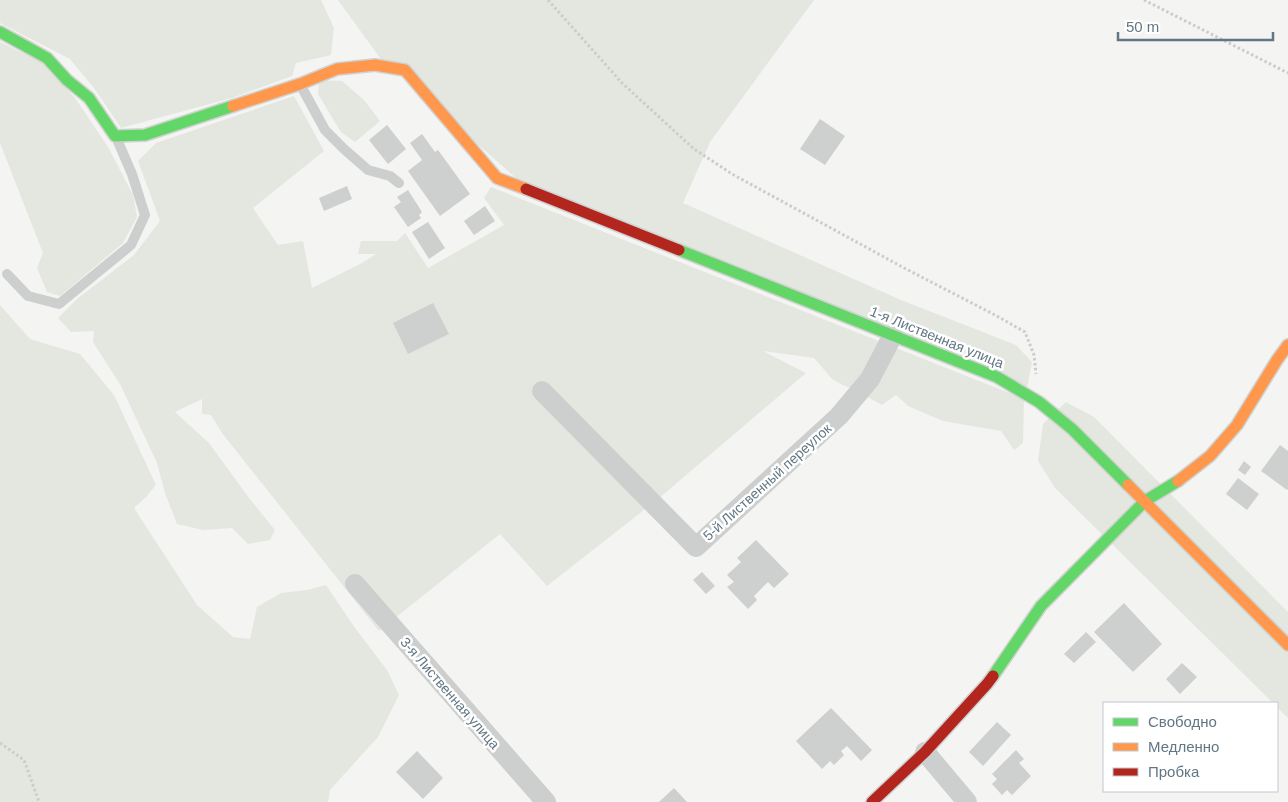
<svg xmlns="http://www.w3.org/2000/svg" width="1288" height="802" viewBox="0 0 1288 802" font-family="Arial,sans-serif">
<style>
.green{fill:#e4e7e0}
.building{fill:#ced0cf}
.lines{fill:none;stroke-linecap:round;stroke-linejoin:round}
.fast-casing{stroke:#d0d2d2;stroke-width:14}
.slow-casing{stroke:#d0d2d2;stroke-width:14}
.jam-casing{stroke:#d0d2d2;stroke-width:14}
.path{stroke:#cbcccc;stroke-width:3;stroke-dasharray:2.5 2.5;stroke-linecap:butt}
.lane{stroke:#cdcfcf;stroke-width:10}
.street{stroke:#cdcfcf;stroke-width:20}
.fast{stroke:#63d668;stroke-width:11}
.slow{stroke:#ff974d;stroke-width:11}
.jam{stroke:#b3261e;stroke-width:11}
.labels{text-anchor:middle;stroke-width:5;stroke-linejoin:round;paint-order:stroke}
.street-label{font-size:14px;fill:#627684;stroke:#fff}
</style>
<rect width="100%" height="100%" fill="#f4f4f2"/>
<g class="green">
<path d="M0,0H321L334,28L331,55L296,63L292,76L232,98L121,128L94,88L70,59L0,23Z"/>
<path d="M338,0H814L710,142L683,203L901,300L1016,345L1032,362L1027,388L524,185L380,58Z"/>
<path d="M0,42L43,63L75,98L108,147L133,195L137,217L123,243L60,296L47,292L37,268L43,253L0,143Z"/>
<path d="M319,80L342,81L364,100L380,121L355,142L341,132L318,94Z"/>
<path d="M294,96L324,151L253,208L278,245L303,241L312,288L362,263L376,254H358L361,241H397L405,233L428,268L504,225L484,198L491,187L1024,399L1023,443L1014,450L1001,431L943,421L908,406L896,395L882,405L860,393L833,380L814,358L763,351L806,373L658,499L547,586L500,534L379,631L222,433L211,415L202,414V399L175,412L209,443L249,498L275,530L270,540L248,544L232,528L203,530L177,524L165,493L157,463L121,386L93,342L94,331L71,332L58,318L77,299L134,255L160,221L138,161L156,143Z"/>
<path d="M0,305L30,339L80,354L114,395L156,485L146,497L134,508L197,605L233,637L250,639L257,607L281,593L307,590L326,585L355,628L387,670L399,695L378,737L330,790L328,802H0Z"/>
<path d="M1066,402L1094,417L1288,612V718L1277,707V703H1273L1055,488L1038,461L1043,424Z"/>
</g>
<g class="building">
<path d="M820,119L845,136L825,165L800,149Z"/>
<path d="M387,125L406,149L388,164L369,140Z"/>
<path d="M422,134L435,152L438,150L470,194L440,216L408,171L422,160L410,143Z"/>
<path d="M347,186L352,199L324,211L319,198Z"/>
<path d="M408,190L422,212L419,215L421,218L408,227L394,207L401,202L397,197Z"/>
<path d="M485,206L495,221L474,235L464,221Z"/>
<path d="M428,222L445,248L429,259L412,232Z"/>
<path d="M433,303L449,334L408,354L393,323Z"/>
<path d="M1280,445L1288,451V489L1287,490L1261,471Z"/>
<path d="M1244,461L1251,467L1245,475L1238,470Z"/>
<path d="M1238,478L1259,494L1247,510L1226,494Z"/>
<path d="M756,540L789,574L774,588L768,582L754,596L757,600L748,609L727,587L734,582L727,575L741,562L737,558Z"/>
<path d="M702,572L715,586L706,594L693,580Z"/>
<path d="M1124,603L1162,644L1133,672L1094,632Z"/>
<path d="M1086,632L1096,642L1074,663L1064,654Z"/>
<path d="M1182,663L1197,677L1180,694L1166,679Z"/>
<path d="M831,708L872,750L861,761L847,746L841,751L844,755L834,765L830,761L822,769L796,741Z"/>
<path d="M997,722L1011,735L983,766L969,752Z"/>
<path d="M1016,750L1024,759L1019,763L1031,776L1012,795L1007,790L1002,795L992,784L997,779L992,774Z"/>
<path d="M417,751L443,778L423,799L396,772Z"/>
<path d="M674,788L687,802H659Z"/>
</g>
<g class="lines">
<g class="fast-casing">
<g id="fast">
<path d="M0,32L47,58L67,80L89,98L115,136L145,135L233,106"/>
<path d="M679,250L997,377L1039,402L1072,429L1128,485"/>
<path d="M993,676L1041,606L1145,501L1178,481"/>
</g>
</g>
<g class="slow-casing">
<g id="slow">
<path d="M233,106L300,84L337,69L375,65L405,70L497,178L526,189"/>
<path d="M1178,481L1210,456L1237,425L1277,360L1288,345"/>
<path d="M1128,485L1288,645"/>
</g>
</g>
<g class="jam-casing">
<g id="jam">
<path d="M526,189L679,250"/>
<path d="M872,802L925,752L987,684L993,676"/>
</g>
</g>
<g class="path">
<path d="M548,0L622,83L694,149L732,174L906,269L995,315L1025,332L1034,355L1036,374"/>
<path d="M1144,0L1288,73"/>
<path d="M0,743L24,760L39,802"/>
</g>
<g class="lane">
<path d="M301,86L325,130L344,149L368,170L390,176L399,183"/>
<path d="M7,274L28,296L59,304L131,245L145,215L132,174L116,137"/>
</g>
<g class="street">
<path d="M542,391L696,547L839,416L870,379L893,335"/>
<path d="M355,584L546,802"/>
<path d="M925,752L967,802"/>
</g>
<use href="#fast" class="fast"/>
<use href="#slow" class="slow"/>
<use href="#jam" class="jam"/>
</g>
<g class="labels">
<g class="street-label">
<text transform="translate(937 337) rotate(22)" y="5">1-я Лиственная улица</text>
<text transform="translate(767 482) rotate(-42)" y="5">5-й Лиственный переулок</text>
<text transform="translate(450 693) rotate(49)" y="5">3-я Лиственная улица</text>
</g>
</g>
<rect x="1103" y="702" width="175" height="90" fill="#ffffff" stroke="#c0c8ce"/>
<rect x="1113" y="718" width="25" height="8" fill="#63d668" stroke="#c0c8ce"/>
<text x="1148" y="727" font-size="15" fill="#627684">Свободно</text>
<rect x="1113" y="743" width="25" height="8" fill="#ff974d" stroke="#c0c8ce"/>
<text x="1148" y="752" font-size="15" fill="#627684">Медленно</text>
<rect x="1113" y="768" width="25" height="8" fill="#b3261e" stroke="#c0c8ce"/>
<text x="1148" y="777" font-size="15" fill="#627684">Пробка</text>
<path d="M1118 32v8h155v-8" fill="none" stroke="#627684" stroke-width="2.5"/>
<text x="1126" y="32" font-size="15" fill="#627684" stroke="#ffffff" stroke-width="4" paint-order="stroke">50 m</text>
</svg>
